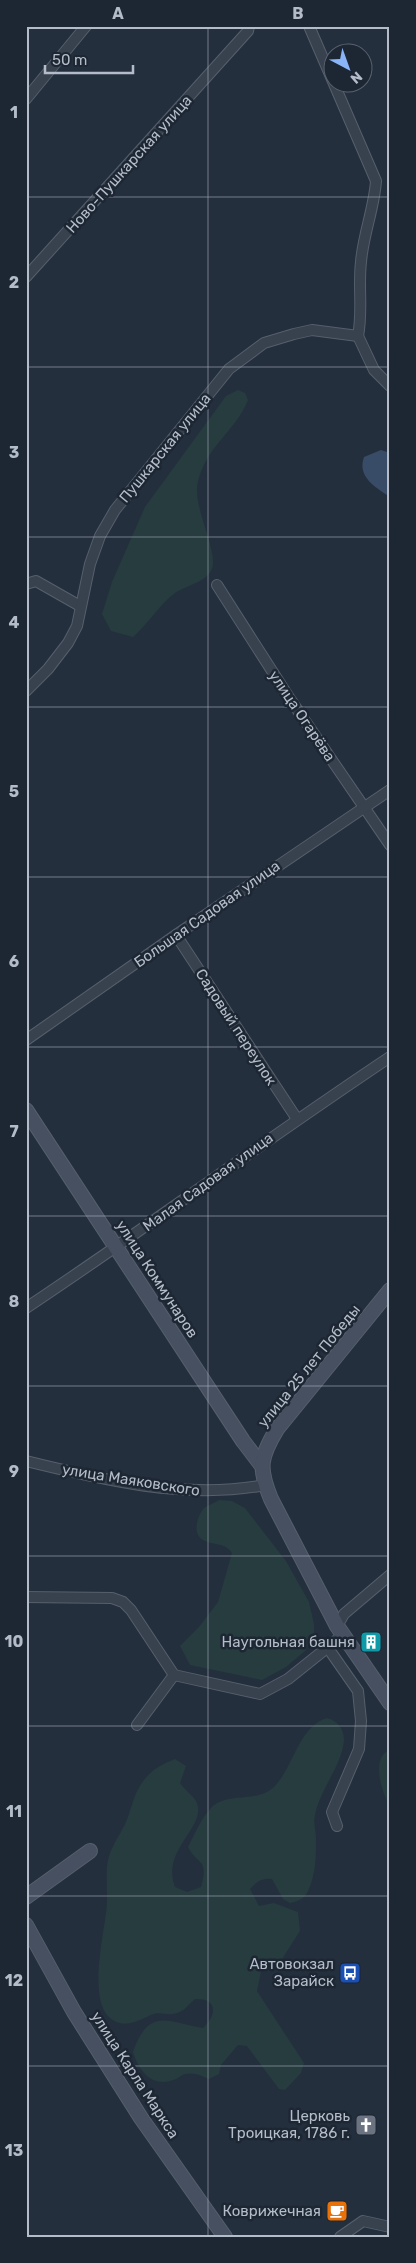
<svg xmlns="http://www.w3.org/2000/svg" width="416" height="2263" viewBox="0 0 416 2263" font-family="Rubik,sans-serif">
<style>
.green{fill:#263c3f}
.water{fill:#394c67}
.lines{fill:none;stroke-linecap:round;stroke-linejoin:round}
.street-casing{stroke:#565f6c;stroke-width:12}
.secondary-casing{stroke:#565f6c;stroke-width:16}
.street{stroke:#38414e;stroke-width:10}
.secondary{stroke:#465061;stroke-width:14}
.grid{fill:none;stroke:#b4bcc9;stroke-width:1;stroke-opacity:0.55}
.labels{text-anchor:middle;stroke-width:5;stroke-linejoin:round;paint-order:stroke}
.street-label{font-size:15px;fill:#b4bcc9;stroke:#1d2633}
.poi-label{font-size:15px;fill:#b4bcc9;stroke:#1d2633;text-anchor:end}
.neatline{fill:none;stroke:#b4bcc9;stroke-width:2}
.grid-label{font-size:16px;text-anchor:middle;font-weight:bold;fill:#b4bcc9}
</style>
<rect width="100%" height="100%" fill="#242f3e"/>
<g class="green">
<path d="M238,390L245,393L248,400C235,432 208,444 198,481C192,504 214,542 213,564C212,581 187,585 175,593C159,605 148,624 133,637L111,631L102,614L112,582L145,507L226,396Z"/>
<path d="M219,1500L232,1501L245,1508L286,1561L309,1602L314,1624V1636L305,1651L286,1667L262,1680L190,1665L180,1646L199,1627L218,1602L232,1553C225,1542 214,1546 203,1540C192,1534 197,1516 204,1508C208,1505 215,1503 219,1500Z"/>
<path d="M327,1718C337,1721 344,1728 344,1740C342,1766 320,1789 315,1815C313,1823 316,1831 316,1839C316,1856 316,1874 308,1891C305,1899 298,1901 290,1903L283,1899L272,1879C262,1878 256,1882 250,1889L259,1906L274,1903L298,1912L300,1931L280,1962L261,1971L257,1991L304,2063L301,2073L285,2090L279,2089L247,2046L238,2045L221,2065L219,2074L209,2079C202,2076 194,2072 186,2074C182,2074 179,2078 176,2079C153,2089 139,2072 133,2052C149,2006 168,2022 203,2028C217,2015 218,1998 195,1999C188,2005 183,2013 173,2014C165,2015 158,2011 151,2015C137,2021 123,2030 109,2017C89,1998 103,1938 106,1913C109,1895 104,1874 109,1856C113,1844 121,1833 126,1822C132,1808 134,1792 144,1780C152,1769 163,1764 175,1759L186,1766L180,1783C184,1789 192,1795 196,1801C209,1826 160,1849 175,1887L187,1892L201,1887C209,1858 198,1866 188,1847C195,1834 201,1818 212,1807C228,1792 257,1803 274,1787C294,1767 298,1727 327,1718Z"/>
<path d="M390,1750V1806C382,1794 370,1757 390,1750Z"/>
</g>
<path class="water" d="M381,450L390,453V497C375,487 357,477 364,457Z"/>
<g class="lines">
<g class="street-casing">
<g id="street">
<path d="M309,26L376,181C374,209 363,235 361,262C358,287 363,311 358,336"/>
<path d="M26,99L86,26"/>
<path d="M26,277L248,31L249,26"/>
<path d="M358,336L374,370L390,386"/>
<path d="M26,584L36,581L80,606"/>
<path d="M217,585L290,699L390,845"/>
<path d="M26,691L48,669L68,643L77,626L90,564L100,536L115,510L229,369L264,343L294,334L312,330L358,336"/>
<path d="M176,935L297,1119"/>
<path d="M26,1040L176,935L390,790"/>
<path d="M26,1308C149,1226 267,1139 390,1057"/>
<path d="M26,1461C103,1480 186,1500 265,1485"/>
<path d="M26,1597L112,1598L123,1602L131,1610L174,1675"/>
<path d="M337,1626L344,1614L390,1575"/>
<path d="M328,1648L358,1691L361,1721L359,1749L332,1812L337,1826"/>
<path d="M174,1675L260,1694L288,1679L343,1635"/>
<path d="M137,1725L174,1675"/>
<path d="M340,2237L363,2221L390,2227"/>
</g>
</g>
<g class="secondary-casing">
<g id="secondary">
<path d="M26,1110L243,1441L262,1466"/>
<path d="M390,1290L277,1429C260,1457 258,1468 271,1499L337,1626L390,1703"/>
<path d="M26,1897L90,1851"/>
<path d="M26,1925L74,2012L141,2118L225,2237"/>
</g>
</g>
<use href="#street" class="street"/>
<use href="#secondary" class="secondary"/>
</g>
<path class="grid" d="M208,26V2237M26,197H390M26,367H390M26,537H390M26,707H390M26,877H390M26,1047H390M26,1216H390M26,1386H390M26,1556H390M26,1726H390M26,1896H390M26,2066H390"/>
<defs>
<g id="building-square" transform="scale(1.125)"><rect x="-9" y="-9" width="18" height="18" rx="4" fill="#0f9aa8" stroke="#1d2633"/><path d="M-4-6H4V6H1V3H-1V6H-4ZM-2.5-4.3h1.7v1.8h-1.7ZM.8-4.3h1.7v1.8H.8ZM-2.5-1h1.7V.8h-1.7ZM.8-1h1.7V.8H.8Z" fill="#fff"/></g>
<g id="bus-square" transform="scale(1.125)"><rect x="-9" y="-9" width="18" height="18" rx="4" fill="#1a4fb4" stroke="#1d2633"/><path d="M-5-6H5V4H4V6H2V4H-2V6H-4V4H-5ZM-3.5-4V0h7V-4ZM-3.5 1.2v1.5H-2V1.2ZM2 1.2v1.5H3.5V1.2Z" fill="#fff"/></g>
<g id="church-square" transform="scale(1.125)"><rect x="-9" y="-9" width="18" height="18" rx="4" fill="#6b7280" stroke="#1d2633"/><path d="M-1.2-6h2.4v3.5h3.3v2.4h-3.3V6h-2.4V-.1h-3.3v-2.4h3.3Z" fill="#fff"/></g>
<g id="cafe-square" transform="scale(1.125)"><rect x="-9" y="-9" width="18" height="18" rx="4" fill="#e8710a" stroke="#1d2633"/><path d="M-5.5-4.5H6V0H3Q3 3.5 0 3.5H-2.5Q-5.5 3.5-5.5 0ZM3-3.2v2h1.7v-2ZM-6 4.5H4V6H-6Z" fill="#fff"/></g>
</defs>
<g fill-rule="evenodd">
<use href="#building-square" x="371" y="1642"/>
<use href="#bus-square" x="350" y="1973"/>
<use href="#church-square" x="366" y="2125"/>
<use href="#cafe-square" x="337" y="2211"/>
</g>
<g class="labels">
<g class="street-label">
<text transform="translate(129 164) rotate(-48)" y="5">Ново-Пушкарская улица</text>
<text transform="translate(165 448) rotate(-51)" y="5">Пушкарская улица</text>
<text transform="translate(302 716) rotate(56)" y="5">улица Огарёва</text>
<text transform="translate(207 914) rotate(-35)" y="5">Большая Садовая улица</text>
<text transform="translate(236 1027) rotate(57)" y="5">Садовый переулок</text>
<text transform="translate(208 1182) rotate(-36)" y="5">Малая Садовая улица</text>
<text transform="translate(157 1279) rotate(57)" y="5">улица Коммунаров</text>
<text transform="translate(309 1366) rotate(-51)" y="5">улица 25 лет Победы</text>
<text transform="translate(131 1480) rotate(9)" y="5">улица Маяковского</text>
<text transform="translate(135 2075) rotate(57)" y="5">улица Карла Маркса</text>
</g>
<g class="poi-label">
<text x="355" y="1647">Наугольная башня</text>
<text x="334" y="1969">Автовокзал<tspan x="334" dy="17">Зарайск</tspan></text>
<text x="350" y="2121">Церковь<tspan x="350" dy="17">Троицкая, 1786 г.</tspan></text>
<text x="321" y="2216">Коврижечная</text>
</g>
</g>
<rect width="416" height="2263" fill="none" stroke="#1d2633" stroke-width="55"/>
<g transform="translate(348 68) rotate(139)"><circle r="24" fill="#1d2633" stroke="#59626f"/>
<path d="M0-4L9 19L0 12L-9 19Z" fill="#8ab4f8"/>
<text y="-8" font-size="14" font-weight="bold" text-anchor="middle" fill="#b4bcc9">N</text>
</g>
<path d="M45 65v8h88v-8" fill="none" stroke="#b4bcc9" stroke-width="2.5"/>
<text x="52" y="65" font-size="15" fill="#b4bcc9" stroke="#1d2633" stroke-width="4" paint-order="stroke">50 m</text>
<rect x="28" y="28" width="360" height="2208" class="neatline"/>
<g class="grid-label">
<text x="118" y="19">A</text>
<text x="298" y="19">B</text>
<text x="14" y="118">1</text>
<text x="14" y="288">2</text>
<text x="14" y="458">3</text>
<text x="14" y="628">4</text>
<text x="14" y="797">5</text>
<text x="14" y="967">6</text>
<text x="14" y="1137">7</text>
<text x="14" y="1307">8</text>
<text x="14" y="1477">9</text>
<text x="14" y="1647">10</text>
<text x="14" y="1817">11</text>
<text x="14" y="1986">12</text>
<text x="14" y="2156">13</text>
</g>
</svg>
